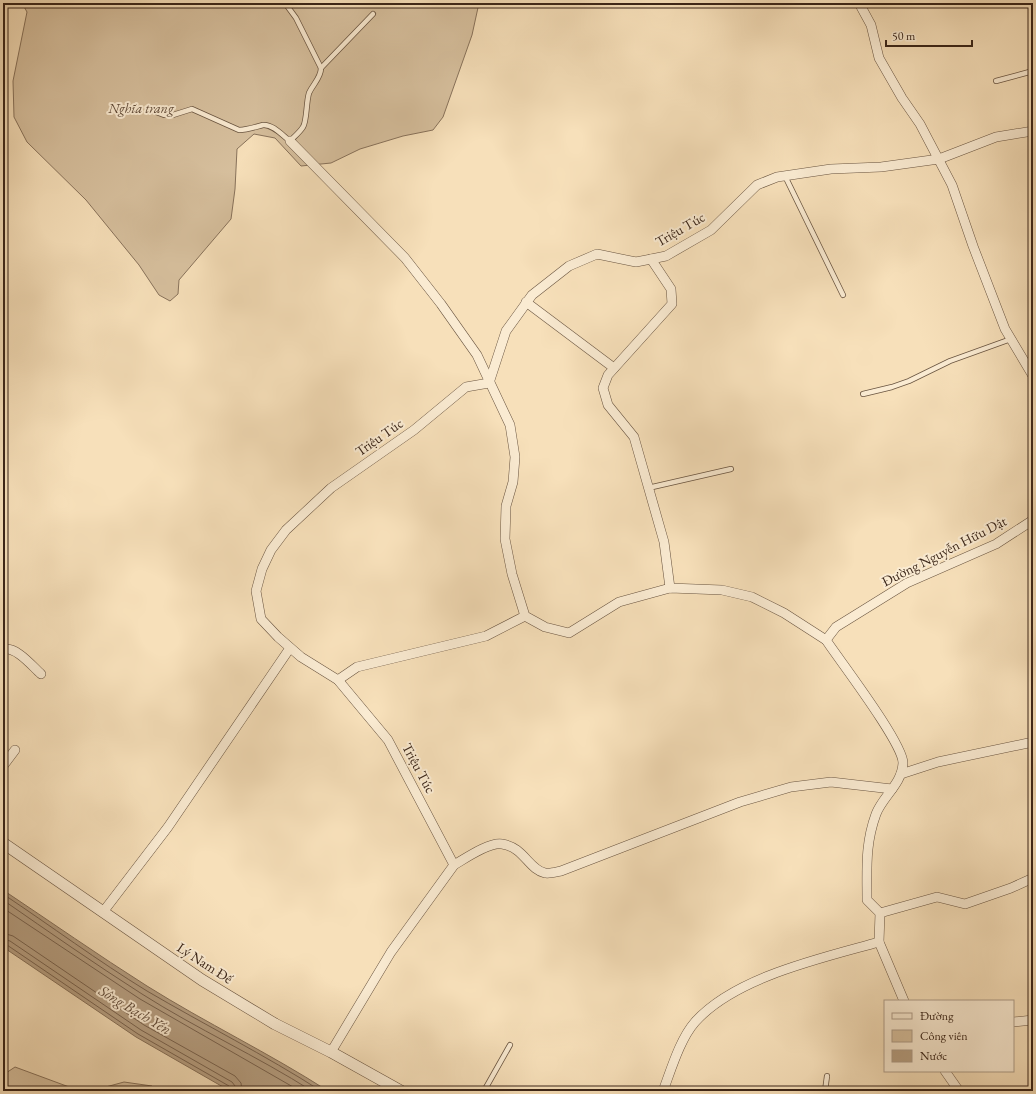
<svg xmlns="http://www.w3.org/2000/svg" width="1036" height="1094" viewBox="0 0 1036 1094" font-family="'EB Garamond',serif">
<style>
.green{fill:#d7c09e;stroke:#88725b}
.water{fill:#b7a083;stroke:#856f58}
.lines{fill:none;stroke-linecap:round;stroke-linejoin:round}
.shore{stroke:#78624e;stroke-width:1}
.service-casing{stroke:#695440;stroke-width:6}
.minor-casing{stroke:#695440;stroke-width:10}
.tertiary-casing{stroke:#695440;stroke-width:12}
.service{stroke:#faebd2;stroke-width:4.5}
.minor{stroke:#faebd2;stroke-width:9}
.tertiary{stroke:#faebd2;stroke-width:11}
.labels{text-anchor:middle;stroke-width:4;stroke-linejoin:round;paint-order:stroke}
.park-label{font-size:14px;font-style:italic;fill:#614c3a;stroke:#faebd2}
.street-label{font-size:14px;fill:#3a2518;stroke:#faebd2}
.water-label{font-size:15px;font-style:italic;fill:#604a38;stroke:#faebd2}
</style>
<rect width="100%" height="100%" fill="#f7e0ba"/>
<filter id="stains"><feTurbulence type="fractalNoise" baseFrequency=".005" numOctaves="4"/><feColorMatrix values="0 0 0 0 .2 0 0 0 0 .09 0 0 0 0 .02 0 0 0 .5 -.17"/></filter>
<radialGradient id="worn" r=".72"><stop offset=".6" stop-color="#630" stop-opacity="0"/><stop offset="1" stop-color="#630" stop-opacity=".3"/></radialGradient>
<g class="green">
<path d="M22,3H479L472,35L443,117L433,130L403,136L360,149L331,163L301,166L275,138L254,134L237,149L235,189L231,219L179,280L178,294L170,301L159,295L139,265L86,200L27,142L14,117L13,81L27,12Z"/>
<path d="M15,1067L80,1091H3V1075Z"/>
<path d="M124,1082L152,1086L156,1091H91Z"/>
</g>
<path class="water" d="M3,890C51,922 98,955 147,986C206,1023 269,1053 328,1091H230L136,1037L3,947Z"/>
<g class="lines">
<g class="shore">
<path d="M3,894C51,926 98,961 147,991C205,1025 265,1055 321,1091"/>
<path d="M3,900C49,932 95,964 142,994C197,1029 257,1056 312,1091"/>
<path d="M3,908L140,999L300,1091"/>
<path d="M3,933L13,936L144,1025L235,1076L241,1083L242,1091"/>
<path d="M3,939L10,941L141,1030L232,1082L235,1086L236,1091"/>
<path d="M3,944L7,945L138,1034L229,1086L231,1091"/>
</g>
<g class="service-casing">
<g id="service">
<path d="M321,68L373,14"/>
<path d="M996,81L1033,71"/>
<path d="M148,109L164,115H173L192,109L239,130C248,130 255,127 263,125C273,124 283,136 290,141C294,137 300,132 303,127C307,121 306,103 309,93C313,84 321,78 321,68L296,18L285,3"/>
<path d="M785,176L843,295"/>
<path d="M863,394L892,387L909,381L950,361L1011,339"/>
<path d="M648,488L731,469"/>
<path d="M484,1091L510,1045"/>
<path d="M825,1091L827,1076"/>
</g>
</g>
<g class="minor-casing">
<g id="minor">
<path d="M859,3L871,25L879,58L902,98L920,124L952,185L973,246L1005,329L1033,376"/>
<path d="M290,141L405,258L441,304L477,355L510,425L515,457L513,482L506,506L505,539L512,574L525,616L545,627L569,633L619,602L670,588L722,590L752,597L784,613L826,640"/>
<path d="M651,259L671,289L672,304L608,375L603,388L608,405L634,437L664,542L670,588"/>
<path d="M526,302L614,368"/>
<path d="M3,649C17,647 31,665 41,674"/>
<path d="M338,680L357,667L486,636L525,616"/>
<path d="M3,766L15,750"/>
<path d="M901,774L938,762L1033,742"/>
<path d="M454,865C466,858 489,842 502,844C524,847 529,870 545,873C549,874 556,872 561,871L740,802L791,787L831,782L892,789"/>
<path d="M103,912L168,827L290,648"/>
<path d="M880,913L937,897L965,904L1011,888L1033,878"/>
<path d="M904,1001L879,942L880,913L867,900C867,868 865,844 876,814C883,796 902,784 903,763C903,743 840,661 826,640L836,627L907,583L996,544L1033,520"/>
<path d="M1013,1022L1033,1020"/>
<path d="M331,1052L391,952L454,865L388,740L338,680L301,657L278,637L261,619L256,591L262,569L271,550L286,530L331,488L414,430L466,387L489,383L506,331L532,295L569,266L597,254L636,262L666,256L711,230L757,185L777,177L831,169L881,167L939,159L996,137L1033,131"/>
<path d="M945,1071L959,1091"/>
<path d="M663,1091C671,1070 680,1039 695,1022C735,977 822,958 879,942"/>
</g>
</g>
<g class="tertiary-casing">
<path id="tertiary" d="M3,843L202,980L275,1024L331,1052L401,1091"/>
</g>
<use href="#service" class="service"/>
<use href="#minor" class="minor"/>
<use href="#tertiary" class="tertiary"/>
</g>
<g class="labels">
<g class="park-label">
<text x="141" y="113">Nghĩa trang</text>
</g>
<g class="street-label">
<text transform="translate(680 229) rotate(-30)" y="5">Triệu Túc</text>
<text transform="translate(379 437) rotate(-35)" y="5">Triệu Túc</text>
<text transform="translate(944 551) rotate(-27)" y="5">Đường Nguyễn Hữu Dật</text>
<text transform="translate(419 768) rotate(62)" y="5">Triệu Túc</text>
<text transform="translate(205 963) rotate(33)" y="5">Lý Nam Đế</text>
</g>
<g class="water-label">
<text transform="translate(135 1010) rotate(31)" y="5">Sông Bạch Yến</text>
</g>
</g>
<rect width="1036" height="1094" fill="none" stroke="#f7e0ba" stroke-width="16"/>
<rect x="4" y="4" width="1028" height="1086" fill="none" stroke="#3a2518" stroke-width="2"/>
<rect x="8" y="8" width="1020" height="1078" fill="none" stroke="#3a2518"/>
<rect x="884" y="1000" width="130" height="72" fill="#faebd2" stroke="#ad9c88"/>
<rect x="892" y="1013" width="20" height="6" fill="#faebd2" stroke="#ad9c88"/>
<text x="920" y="1020" font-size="12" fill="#3a2518">Đường</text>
<rect x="892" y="1030" width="20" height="12" fill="#d7c09e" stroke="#ad9c88"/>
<text x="920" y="1040" font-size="12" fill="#3a2518">Công viên</text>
<rect x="892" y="1050" width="20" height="12" fill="#b7a083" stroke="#ad9c88"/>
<text x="920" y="1060" font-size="12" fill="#3a2518">Nước</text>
<path d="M886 40v6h86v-6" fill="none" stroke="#3a2518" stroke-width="2"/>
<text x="892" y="40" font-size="12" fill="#3a2518" stroke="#faebd2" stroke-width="3" paint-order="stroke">50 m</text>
<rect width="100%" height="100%" filter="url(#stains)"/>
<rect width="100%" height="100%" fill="url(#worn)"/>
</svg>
